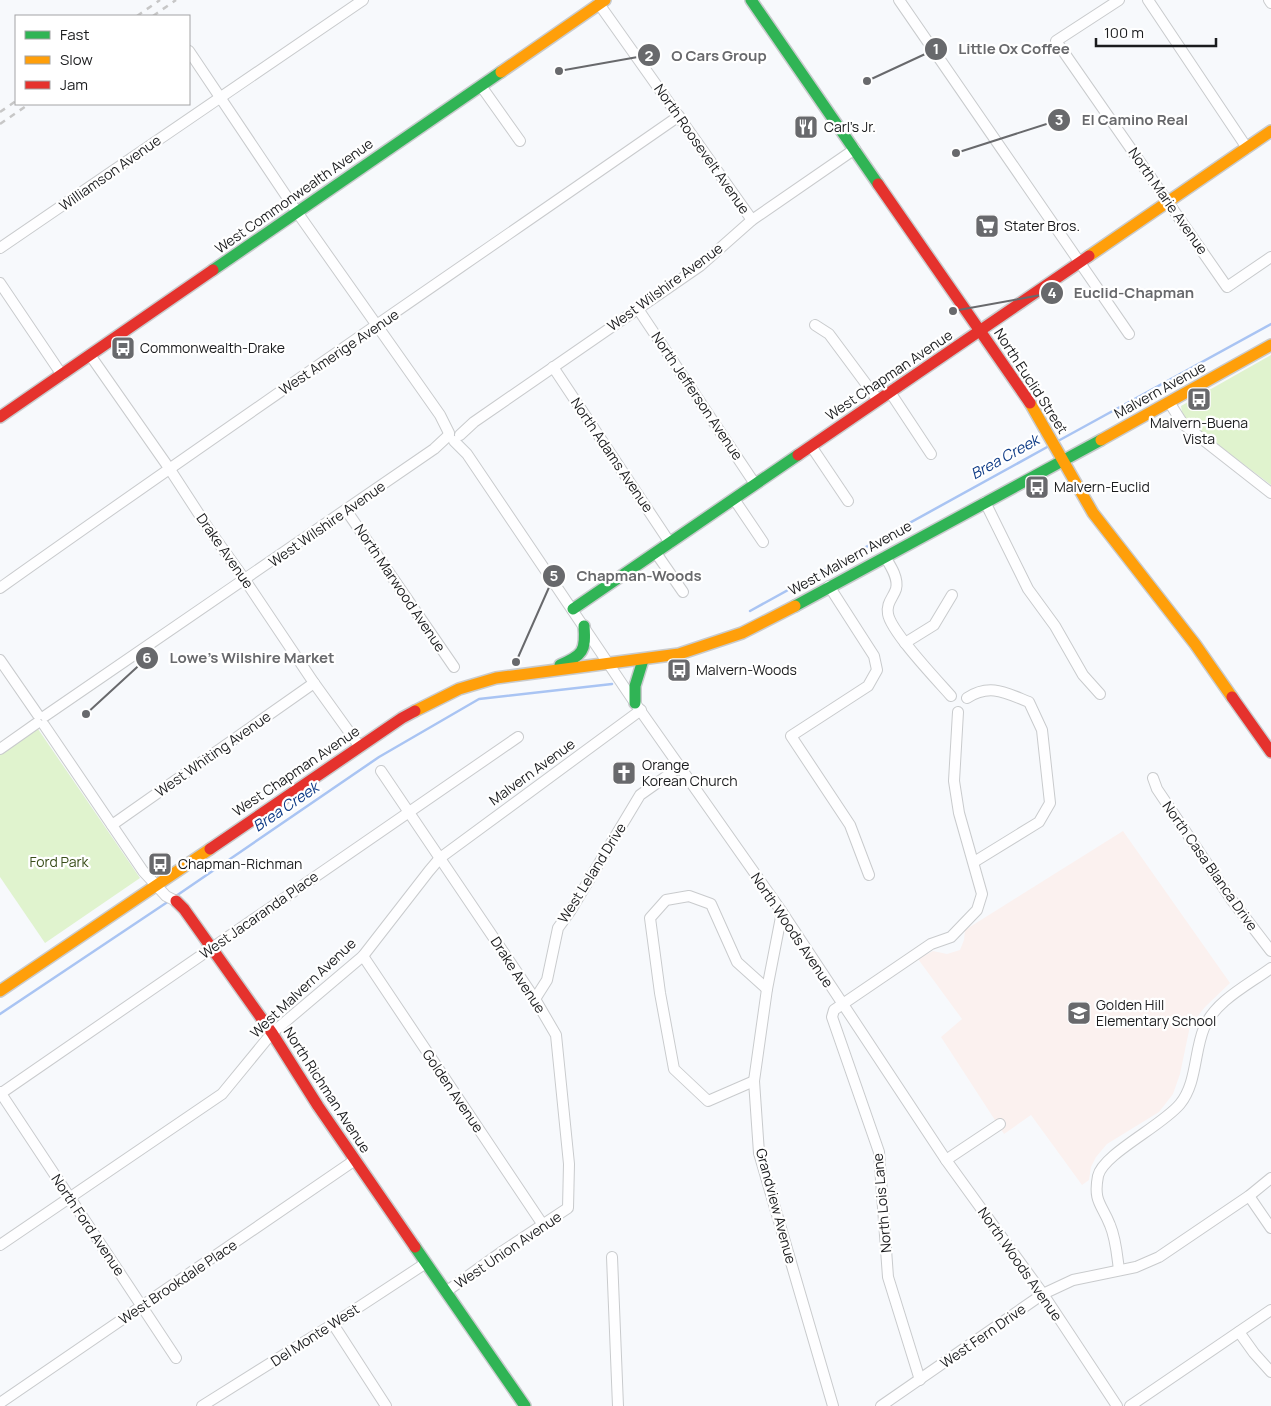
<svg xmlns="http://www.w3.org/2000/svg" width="1271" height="1406" viewBox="0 0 1271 1406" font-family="Manrope,sans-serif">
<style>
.education{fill:#fbf1ef}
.green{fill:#e0f3ce}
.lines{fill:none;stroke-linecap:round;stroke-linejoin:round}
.stream{stroke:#a9c4f3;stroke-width:2.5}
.street-casing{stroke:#c9cbcd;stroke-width:12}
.fast-casing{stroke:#c9cbcd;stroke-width:14}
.slow-casing{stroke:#c9cbcd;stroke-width:14}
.jam-casing{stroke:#c9cbcd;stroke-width:14}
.street{stroke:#fefeff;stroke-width:10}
.fast{stroke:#30b455;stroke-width:11}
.slow{stroke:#ff9f0a;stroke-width:11}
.jam{stroke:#e5322d;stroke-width:11}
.rail{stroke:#c7c7c7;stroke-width:2.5;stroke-dasharray:6 6;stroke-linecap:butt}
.labels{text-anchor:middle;stroke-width:4.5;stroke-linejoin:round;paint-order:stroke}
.poi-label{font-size:14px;fill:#1b1c1e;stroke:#fff;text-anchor:start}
.street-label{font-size:14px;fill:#1b1c1e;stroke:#fff}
.park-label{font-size:14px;fill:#394e1a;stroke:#fff}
.water-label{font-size:15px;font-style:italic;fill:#0e3b86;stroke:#fff}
.leader{fill:none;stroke:#68696c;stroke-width:2}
.callout-dot{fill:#68696c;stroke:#fff;stroke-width:2}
.mark-label{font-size:15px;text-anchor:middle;font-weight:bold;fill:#fff}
.callout-label{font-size:15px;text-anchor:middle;font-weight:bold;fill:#68696c;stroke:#fff;stroke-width:4.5;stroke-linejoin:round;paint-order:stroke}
</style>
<rect width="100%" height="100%" fill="#f7f9fc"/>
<path class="education" d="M1123,831L1230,983L1205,1007L1190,1026L1180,1074L1173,1094L1159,1112L1107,1144L1096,1157L1091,1167L1089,1180L1082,1185L1031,1115L1004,1134L941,1037L962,1019L918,959L933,951L947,954L960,950L964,940L965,930Z"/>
<g class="green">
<path d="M1271,355V485L1183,418L1181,406Z"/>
<path d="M38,729L140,878L45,943L0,877V755Z"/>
</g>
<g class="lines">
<g class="stream">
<path d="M1058,441L1271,324"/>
<path d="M750,611L1049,446"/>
<path d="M176,896L379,757L479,699L612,684"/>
<path d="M0,1014L169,901"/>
</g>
<g class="street-casing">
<g id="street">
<path d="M899,0L1129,334"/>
<path d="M1119,0L1056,41L1227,287L1271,257"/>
<path d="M1148,0L1247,148"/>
<path d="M1269,0L1271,3"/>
<path d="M599,4L752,220"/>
<path d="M189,51L297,212L440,415L449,433"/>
<path d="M481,86L520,141"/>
<path d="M0,248L363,0"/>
<path d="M0,283L62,375"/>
<path d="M638,309L755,484"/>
<path d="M815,325L829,334L878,400"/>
<path d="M90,355L169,468L210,531L245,580L314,683L360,747"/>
<path d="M553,367L670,543"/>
<path d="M890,392L931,454"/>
<path d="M1169,402L1183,424L1271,493"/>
<path d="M460,435L474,422L700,266L752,220L855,149"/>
<path d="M454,441L467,454L635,703L782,912L946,1160L1043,1294L1117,1406"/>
<path d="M811,446L848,501"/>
<path d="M734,499L763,542"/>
<path d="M985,502L1028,589L1055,626L1083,675L1100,694"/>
<path d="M346,510L454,667"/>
<path d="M656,553L683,592"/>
<path d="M885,557C890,565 899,578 896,589C893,598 886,603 888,614C891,632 937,680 951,696"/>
<path d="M829,586L874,656L877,670L868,686L791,736L850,825L869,875"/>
<path d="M0,588C225,428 453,273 679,116"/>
<path d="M905,643L934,625L952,595"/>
<path d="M0,660L38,715"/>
<path d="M967,698C990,683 1006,693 1029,702L1042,730L1050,803L1039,822L974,862"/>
<path d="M45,716L434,449L449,435"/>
<path d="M44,725L143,871L166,896L176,901"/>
<path d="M0,749L37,723"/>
<path d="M381,771L535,999L556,1035L569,1164L568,1208L503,1251L447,1291"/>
<path d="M1153,778L1157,789L1231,899L1271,951"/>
<path d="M112,825L314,683"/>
<path d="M782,912L767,989L754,1081L759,1153L833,1406"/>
<path d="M363,956L543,1225"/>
<path d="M535,999L547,980L558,928L571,910L640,795L681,766"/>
<path d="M754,1081L708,1101L674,1069L660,993L650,918L666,900L689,896L711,904L737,962L767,989"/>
<path d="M0,1092L176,1358"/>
<path d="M0,1094L518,737"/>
<path d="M946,1160L1000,1124"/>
<path d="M1249,1196L1271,1228"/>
<path d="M0,1245L222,1094L272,1033L363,956L429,871L440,858L641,710"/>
<path d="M612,1257L618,1406"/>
<path d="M1119,1270C1117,1255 1116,1239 1110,1225C1102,1204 1093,1202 1098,1176C1103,1154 1162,1126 1180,1104C1197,1083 1194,1052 1204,1028C1215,1001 1248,985 1271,968"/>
<path d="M333,1324L386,1406"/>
<path d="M1239,1332L1254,1353L1271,1372"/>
<path d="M920,1380L888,1277L879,1152L832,1017L834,1010L931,944L951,937L977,910L982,894L959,813L954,781L958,712"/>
<path d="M0,1403L355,1160"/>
<path d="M202,1406L333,1324L426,1263"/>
<path d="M881,1406L1043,1294L1073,1280L1136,1267L1159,1257L1249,1196L1271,1178"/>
<path d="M1130,1406L1271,1310"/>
</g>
</g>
<g class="fast-casing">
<g id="fast">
<path d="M751,0L878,184"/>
<path d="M213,270L501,72"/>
<path d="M795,606L1101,440"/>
<path d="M573,609L798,455"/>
<path d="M560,665C583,655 586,651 584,626"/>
<path d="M635,703V686L643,660"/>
<path d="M415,1247L525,1406"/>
</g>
</g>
<g class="slow-casing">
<g id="slow">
<path d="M501,72L605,0"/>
<path d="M1089,256L1271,131"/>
<path d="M1030,403L1093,513L1195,644L1232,697"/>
<path d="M1101,440L1271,345"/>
<path d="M415,711L459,689L496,678L679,654L742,633L795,606"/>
<path d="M0,991L210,849"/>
</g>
</g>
<g class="jam-casing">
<g id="jam">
<path d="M878,184L1030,403"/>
<path d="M0,417L213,270"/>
<path d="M798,455L1089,256"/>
<path d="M1232,697L1271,752"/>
<path d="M210,849L402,718L415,711"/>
<path d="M176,901L184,909L272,1033L318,1106L415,1247"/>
</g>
</g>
<use href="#street" class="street"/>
<use href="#fast" class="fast"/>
<use href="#slow" class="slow"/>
<use href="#jam" class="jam"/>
<g class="rail">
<path d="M137,16L160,0"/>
<path d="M153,16L176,0"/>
<path d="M0,112L16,101"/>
<path d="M0,124L29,104"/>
</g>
</g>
<defs>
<g id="restaurant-square" transform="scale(1.25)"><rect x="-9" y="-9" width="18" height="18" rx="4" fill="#68696c" stroke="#fff"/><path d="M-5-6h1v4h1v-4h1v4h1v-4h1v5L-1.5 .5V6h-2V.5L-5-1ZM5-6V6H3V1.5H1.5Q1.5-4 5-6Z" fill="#fff"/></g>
<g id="supermarket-square" transform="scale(1.25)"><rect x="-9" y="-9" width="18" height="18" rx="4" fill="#68696c" stroke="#fff"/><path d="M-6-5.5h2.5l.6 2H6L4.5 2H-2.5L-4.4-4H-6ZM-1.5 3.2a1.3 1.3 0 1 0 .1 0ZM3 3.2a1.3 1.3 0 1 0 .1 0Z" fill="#fff"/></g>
<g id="bus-square" transform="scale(1.25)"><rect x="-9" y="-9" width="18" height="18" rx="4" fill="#68696c" stroke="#fff"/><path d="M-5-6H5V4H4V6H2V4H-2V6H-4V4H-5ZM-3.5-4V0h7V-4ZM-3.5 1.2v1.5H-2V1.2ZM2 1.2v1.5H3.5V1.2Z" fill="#fff"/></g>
<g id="church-square" transform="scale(1.25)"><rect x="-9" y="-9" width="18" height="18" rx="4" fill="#68696c" stroke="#fff"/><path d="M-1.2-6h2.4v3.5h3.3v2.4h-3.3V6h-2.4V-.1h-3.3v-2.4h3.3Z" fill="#fff"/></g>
<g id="school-square" transform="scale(1.25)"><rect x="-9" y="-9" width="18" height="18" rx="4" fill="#68696c" stroke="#fff"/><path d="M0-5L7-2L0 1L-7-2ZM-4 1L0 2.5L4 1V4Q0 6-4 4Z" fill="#fff"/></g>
</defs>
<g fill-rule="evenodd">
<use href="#restaurant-square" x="806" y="127"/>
<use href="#supermarket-square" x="987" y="226"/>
<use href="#bus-square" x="123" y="348"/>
<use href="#bus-square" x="1199" y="399"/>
<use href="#bus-square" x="1037" y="487"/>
<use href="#bus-square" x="679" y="670"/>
<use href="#church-square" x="624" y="773"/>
<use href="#bus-square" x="160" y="864"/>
<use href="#school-square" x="1079" y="1013"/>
</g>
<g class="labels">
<g class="poi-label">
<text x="824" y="132">Carl's Jr.</text>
<text x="1004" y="231">Stater Bros.</text>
<text x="140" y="353">Commonwealth-Drake</text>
<text x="1199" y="428" text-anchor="middle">Malvern-Buena<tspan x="1199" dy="16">Vista</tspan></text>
<text x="1054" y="492">Malvern-Euclid</text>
<text x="696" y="675">Malvern-Woods</text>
<text x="642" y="770">Orange<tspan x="642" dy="16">Korean Church</tspan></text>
<text x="178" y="869">Chapman-Richman</text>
<text x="1096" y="1010">Golden Hill<tspan x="1096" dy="16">Elementary School</tspan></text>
</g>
<g class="street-label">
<text transform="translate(702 149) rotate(55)" y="5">North Roosevelt Avenue</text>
<text transform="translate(110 173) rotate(-35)" y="5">Williamson Avenue</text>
<text transform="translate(294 196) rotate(-35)" y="5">West Commonwealth Avenue</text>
<text transform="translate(1168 201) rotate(55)" y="5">North Marie Avenue</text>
<text transform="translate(665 287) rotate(-36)" y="5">West Wilshire Avenue</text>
<text transform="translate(339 352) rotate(-34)" y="5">West Amerige Avenue</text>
<text transform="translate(889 375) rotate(-34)" y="5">West Chapman Avenue</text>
<text transform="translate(1031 381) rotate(57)" y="5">North Euclid Street</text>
<text transform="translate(1160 390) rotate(-29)" y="5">Malvern Avenue</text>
<text transform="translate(697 396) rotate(56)" y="5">North Jefferson Avenue</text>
<text transform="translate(612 455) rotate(56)" y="5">North Adams Avenue</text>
<text transform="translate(327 524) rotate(-35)" y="5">West Wilshire Avenue</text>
<text transform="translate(225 551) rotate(55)" y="5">Drake Avenue</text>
<text transform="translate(850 558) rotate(-29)" y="5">West Malvern Avenue</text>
<text transform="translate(400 588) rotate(56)" y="5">North Marwood Avenue</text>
<text transform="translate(213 754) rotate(-35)" y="5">West Whiting Avenue</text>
<text transform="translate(296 771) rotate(-34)" y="5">West Chapman Avenue</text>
<text transform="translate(532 772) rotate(-36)" y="5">Malvern Avenue</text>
<text transform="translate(1210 866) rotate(55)" y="5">North Casa Blanca Drive</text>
<text transform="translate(592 873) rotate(-58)" y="5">West Leland Drive</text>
<text transform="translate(259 915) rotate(-35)" y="5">West Jacaranda Place</text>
<text transform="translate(792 930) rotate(56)" y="5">North Woods Avenue</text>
<text transform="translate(518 975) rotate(57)" y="5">Drake Avenue</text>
<text transform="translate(303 988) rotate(-43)" y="5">West Malvern Avenue</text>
<text transform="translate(327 1090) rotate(57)" y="5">North Richman Avenue</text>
<text transform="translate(453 1091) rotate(56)" y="5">Golden Avenue</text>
<text transform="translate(882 1203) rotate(-95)" y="5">North Lois Lane</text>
<text transform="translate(776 1206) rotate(75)" y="5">Grandview Avenue</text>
<text transform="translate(88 1225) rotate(56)" y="5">North Ford Avenue</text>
<text transform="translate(508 1250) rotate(-34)" y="5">West Union Avenue</text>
<text transform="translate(1020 1264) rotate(55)" y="5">North Woods Avenue</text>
<text transform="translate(178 1282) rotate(-34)" y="5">West Brookdale Place</text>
<text transform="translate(315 1335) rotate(-33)" y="5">Del Monte West</text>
<text transform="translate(983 1336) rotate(-35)" y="5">West Fern Drive</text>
</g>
<g class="park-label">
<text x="59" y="867">Ford Park</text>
</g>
<g class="water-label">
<text transform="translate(1005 457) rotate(-29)" y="5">Brea Creek</text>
<text transform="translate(286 807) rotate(-34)" y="5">Brea Creek</text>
</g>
</g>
<path class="leader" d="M867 81L936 49M559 71L649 55M956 153L1059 120M953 311L1052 293M516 662L554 576M86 714L147 658"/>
<g class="callout-dot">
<circle cx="867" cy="81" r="5"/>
<circle cx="559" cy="71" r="5"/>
<circle cx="956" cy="153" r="5"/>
<circle cx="953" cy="311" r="5"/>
<circle cx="516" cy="662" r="5"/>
<circle cx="86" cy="714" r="5"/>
<circle cx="936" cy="49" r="12"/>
<circle cx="649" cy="55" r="12"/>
<circle cx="1059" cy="120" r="12"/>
<circle cx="1052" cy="293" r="12"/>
<circle cx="554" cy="576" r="12"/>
<circle cx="147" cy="658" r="12"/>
</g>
<g class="mark-label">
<text x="936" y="54">1</text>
<text x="649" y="61">2</text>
<text x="1059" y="125">3</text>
<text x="1052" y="298">4</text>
<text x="554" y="581">5</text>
<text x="147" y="663">6</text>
</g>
<g class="callout-label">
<text x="1014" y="54">Little Ox Coffee</text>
<text x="719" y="61">O Cars Group</text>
<text x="1135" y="125">El Camino Real</text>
<text x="1134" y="298">Euclid-Chapman</text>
<text x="639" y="581">Chapman-Woods</text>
<text x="252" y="663">Lowe's Wilshire Market</text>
</g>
<rect x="15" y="15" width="175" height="90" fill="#ffffff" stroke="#a4a4a5"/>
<rect x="25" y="31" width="25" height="8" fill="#30b455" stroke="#a4a4a5"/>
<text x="60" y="40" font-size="15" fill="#1b1c1e">Fast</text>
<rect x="25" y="56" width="25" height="8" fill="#ff9f0a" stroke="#a4a4a5"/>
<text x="60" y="65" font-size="15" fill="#1b1c1e">Slow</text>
<rect x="25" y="81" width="25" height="8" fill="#e5322d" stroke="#a4a4a5"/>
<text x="60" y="90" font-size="15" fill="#1b1c1e">Jam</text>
<path d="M1096 38v8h120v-8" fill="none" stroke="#1b1c1e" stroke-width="2.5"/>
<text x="1104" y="38" font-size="15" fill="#1b1c1e" stroke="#ffffff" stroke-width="4" paint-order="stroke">100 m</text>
</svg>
